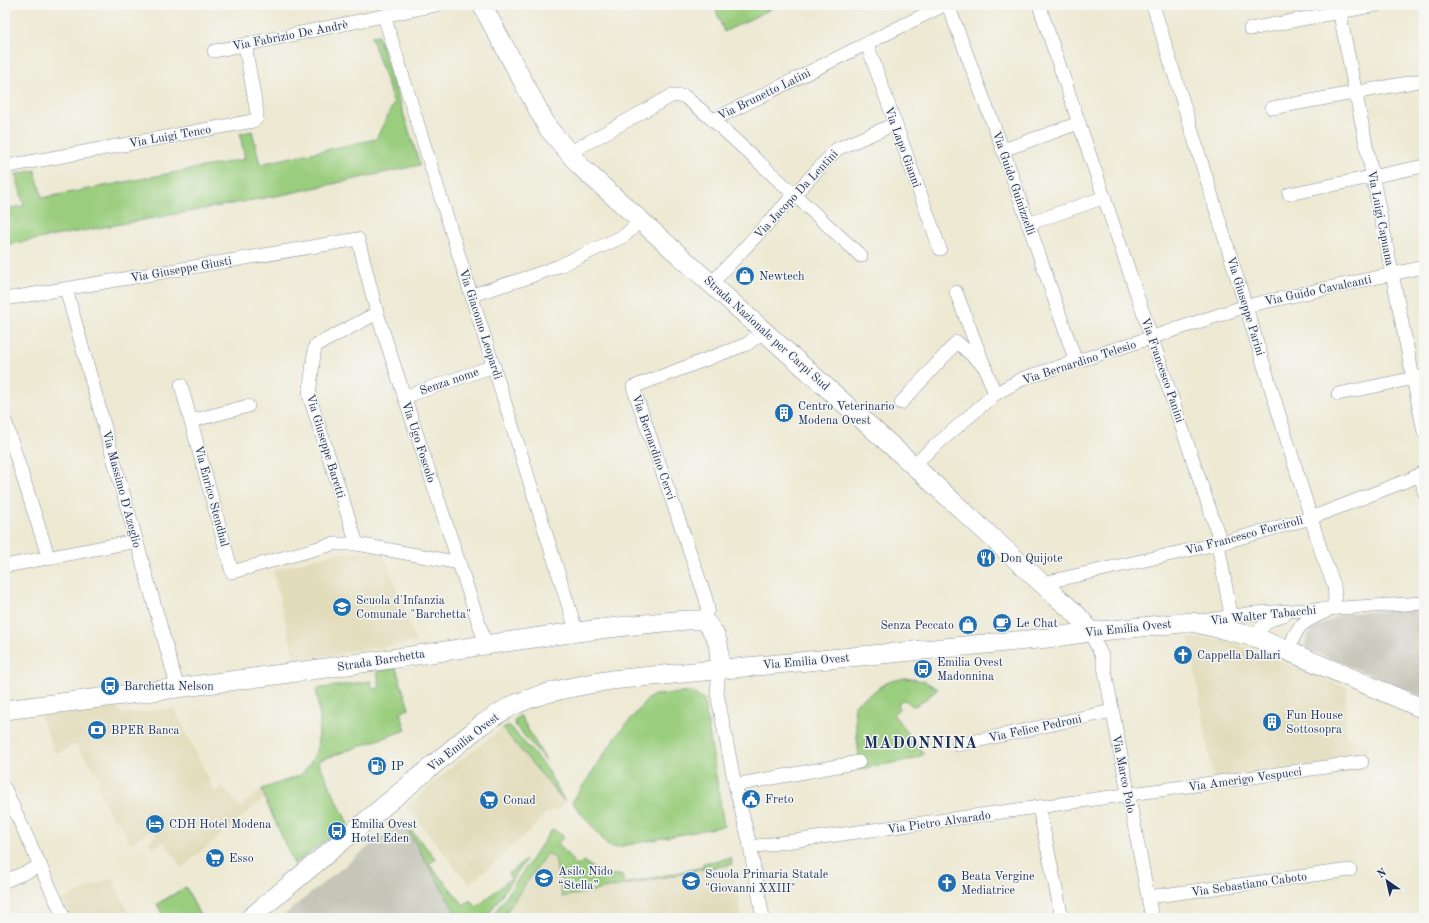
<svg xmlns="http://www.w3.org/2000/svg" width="1429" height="923" viewBox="0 0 1429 923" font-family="'Old Standard TT',serif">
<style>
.built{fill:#e2dcba}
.industrial{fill:#c5c5b8}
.green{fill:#9acd7d;stroke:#5a7e6e}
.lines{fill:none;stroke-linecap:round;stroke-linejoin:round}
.street-casing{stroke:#848c98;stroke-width:14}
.secondary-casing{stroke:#848c98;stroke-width:20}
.street{stroke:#fff;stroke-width:13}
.secondary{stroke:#fff;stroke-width:19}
.labels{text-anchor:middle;stroke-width:3;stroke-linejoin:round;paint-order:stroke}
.street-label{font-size:12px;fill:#1b2f5e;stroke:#f6f6f2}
.poi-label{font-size:12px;fill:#1b2f5e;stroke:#f6f6f2;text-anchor:start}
.district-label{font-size:16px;font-weight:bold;letter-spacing:1px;fill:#1b2f5e;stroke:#f6f6f2}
</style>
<rect width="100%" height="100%" fill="#f6f6f2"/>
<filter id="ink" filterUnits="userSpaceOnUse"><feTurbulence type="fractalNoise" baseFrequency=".025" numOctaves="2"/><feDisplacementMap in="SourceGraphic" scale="8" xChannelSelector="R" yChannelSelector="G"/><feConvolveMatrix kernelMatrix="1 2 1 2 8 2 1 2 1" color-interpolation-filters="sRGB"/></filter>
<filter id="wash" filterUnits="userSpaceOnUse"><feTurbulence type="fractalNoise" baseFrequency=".012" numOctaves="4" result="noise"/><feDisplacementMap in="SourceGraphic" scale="16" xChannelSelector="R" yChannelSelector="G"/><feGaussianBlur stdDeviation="0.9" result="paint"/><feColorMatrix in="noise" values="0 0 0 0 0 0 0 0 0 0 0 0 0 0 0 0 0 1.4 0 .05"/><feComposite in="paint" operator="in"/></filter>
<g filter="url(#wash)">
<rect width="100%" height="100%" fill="#ede9d3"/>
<g class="built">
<path d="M383,552L416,642L295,660L273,571L335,553Z"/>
<path d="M1189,638L1226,640L1347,688L1345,737L1366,744L1368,770L1215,790Z"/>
<path d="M115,706L123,714L174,708L215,793L223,787L240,807L262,789L265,798L181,868L173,854L163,842L154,848L148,842L156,835L152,829L137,838L138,840L129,844L118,819L114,821L106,807L99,790L98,786L101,779L76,745L57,753L55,752L40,716Z"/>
<path d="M503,728L565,802L559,810H553L545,814L535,826L505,851L506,853L469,884L406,807L452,767Z"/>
<path d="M547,853L555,858L562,897L732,864L742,918H502Z"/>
<path d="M112,878L131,918H71L66,907L60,901Z"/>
</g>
<g class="industrial">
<path d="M1424,607V697L1312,651L1305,645L1307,637L1313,629L1341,614Z"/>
<path d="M402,820L459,918H280Z"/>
</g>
<g class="green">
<path d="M714,5H779L724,32Z"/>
<path d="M378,35L420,165L286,194L5,245V196L6,195L9,208L24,206L16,174L35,170L42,198L245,159L240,134L252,131L260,164L376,139L394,103L371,36Z"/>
<path d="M396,668L409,709L400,712L406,730L318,761L348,824L294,864L265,799L262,789L301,775L310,764L317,749L320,719L316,689L371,681L372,689L380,688L377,671Z"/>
<path d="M905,678L924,681L938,689L918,705L912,706L907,701L902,700L898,704L899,709L893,714L924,754L914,759L860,769L854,705L888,682Z"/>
<path d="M692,692L700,698L704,699L724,826L617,847H611L606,843L572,802L617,735L649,698L655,695Z"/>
<path d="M520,715L546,761L514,724L515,720Z"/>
<path d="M507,726H510L546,768L565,802L507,734L503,728Z"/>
<path d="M402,820L436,859L429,864L464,905L470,900L477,907L511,878L508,874L526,860L486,918H459Z"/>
<path d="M553,830L558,832L564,837L558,843L577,866L584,861C597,872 605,876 622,875L624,884L703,867V863L731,858L732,864L562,897L555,858L547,853L502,918H491L551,831Z"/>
<path d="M186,887L201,918H164L157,904Z"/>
</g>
</g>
<g filter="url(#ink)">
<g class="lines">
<g class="street-casing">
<g id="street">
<path d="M948,5L1003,150L1076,362"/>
<path d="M1039,5L1221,543"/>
<path d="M1153,5L1311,518L1323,557L1334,585L1335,597L1333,608"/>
<path d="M1338,5L1424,432"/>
<path d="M384,16L577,633"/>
<path d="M1250,29L1376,5"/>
<path d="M867,44L940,249"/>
<path d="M214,51L436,5"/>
<path d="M1272,108L1424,80"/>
<path d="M713,120L944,5"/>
<path d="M1003,150L1079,123"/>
<path d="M569,153L671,96H684L713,120L861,256"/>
<path d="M5,161L8,166L253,121L257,118V113L246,51L250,43"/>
<path d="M1289,194L1424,166"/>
<path d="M1028,224L1105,197"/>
<path d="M712,283L837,149L895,124"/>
<path d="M66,289L178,689"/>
<path d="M956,292L995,394"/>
<path d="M472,295L526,278L559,266L624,236L641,220"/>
<path d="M5,299L358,239L377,313L483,636L484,644"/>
<path d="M181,385L232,572L333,544H357L460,563"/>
<path d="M1338,394L1424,376"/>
<path d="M404,397L494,366"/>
<path d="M901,403L957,342L985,367"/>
<path d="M5,421L49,559"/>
<path d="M191,421L248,406"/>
<path d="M913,465L995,394L1024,378L1153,337L1246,306L1424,267"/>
<path d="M357,544L309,395L315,346L377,313"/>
<path d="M1218,544L1231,616"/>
<path d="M5,566L136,541"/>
<path d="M1043,583L1221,543L1311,518L1413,478L1421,473L1424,492"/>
<path d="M703,620L708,609L706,599L633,387L747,344L764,331"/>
<path d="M1201,621L1255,613L1424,603"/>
<path d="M1090,632L1102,656L1152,918"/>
<path d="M1255,637C1263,625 1269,617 1284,615"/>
<path d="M1289,651C1297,623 1302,623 1327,611"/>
<path d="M719,669L717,693L735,785L749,841L763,918"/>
<path d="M958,745L1112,711"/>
<path d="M735,785L859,762"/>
<path d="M5,789L64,918"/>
<path d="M1039,808L1062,918"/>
<path d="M750,847L1362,762"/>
<path d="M5,881L41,866"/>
<path d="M1148,897L1350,870"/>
</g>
</g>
<g class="secondary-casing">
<g id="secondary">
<path d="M482,5L548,128L581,167L913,465L1060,600C1072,610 1082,618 1090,632"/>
<path d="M5,710C124,695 243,680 361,663C470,648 578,629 687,620H703C720,636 720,648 719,669"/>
<path d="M250,918L481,725C492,718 503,710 516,704C546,691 578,686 611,680L1048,638L1090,632L1192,622L1255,637L1424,709"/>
</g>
</g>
<use href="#street" class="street"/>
<use href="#secondary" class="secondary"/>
</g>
</g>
<defs>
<g id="shop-disc" transform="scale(1)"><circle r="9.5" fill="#1f6fb2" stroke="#f6f6f2"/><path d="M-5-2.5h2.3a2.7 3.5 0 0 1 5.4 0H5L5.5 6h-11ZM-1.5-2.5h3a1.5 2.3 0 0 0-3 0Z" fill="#fff"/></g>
<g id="building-disc" transform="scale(1)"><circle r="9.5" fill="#1f6fb2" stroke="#f6f6f2"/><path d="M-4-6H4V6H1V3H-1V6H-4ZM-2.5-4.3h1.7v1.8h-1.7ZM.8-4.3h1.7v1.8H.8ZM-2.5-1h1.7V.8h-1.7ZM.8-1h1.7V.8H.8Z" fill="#fff"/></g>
<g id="restaurant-disc" transform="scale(1)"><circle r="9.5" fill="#1f6fb2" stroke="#f6f6f2"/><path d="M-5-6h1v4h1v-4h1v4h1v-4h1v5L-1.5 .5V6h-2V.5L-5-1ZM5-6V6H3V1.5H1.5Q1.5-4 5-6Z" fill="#fff"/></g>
<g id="school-disc" transform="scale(1)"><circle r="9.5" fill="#1f6fb2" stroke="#f6f6f2"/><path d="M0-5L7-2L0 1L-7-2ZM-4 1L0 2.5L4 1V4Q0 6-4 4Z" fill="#fff"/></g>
<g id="cafe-disc" transform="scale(1)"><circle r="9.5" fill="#1f6fb2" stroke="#f6f6f2"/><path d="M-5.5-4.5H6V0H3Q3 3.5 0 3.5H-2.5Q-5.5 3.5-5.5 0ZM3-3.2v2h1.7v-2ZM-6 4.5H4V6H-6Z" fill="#fff"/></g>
<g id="church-disc" transform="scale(1)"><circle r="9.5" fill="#1f6fb2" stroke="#f6f6f2"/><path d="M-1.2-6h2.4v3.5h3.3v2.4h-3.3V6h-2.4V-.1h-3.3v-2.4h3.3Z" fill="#fff"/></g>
<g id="bus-disc" transform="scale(1)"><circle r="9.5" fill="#1f6fb2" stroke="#f6f6f2"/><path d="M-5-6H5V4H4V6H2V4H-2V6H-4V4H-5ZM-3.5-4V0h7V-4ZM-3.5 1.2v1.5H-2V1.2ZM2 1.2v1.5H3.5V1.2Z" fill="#fff"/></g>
<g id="bank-disc" transform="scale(1)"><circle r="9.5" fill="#1f6fb2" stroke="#f6f6f2"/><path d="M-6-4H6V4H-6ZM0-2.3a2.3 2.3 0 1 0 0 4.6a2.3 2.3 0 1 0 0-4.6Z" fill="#fff"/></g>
<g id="fuel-disc" transform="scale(1)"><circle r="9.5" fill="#1f6fb2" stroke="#f6f6f2"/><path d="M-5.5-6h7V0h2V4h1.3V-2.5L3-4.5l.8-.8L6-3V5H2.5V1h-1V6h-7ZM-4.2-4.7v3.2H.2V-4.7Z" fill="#fff"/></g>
<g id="civic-disc" transform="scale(1)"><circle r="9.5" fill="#1f6fb2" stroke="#f6f6f2"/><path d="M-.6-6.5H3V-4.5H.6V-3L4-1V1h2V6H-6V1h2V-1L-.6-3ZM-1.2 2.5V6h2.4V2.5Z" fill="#fff"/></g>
<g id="supermarket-disc" transform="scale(1)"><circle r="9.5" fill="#1f6fb2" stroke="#f6f6f2"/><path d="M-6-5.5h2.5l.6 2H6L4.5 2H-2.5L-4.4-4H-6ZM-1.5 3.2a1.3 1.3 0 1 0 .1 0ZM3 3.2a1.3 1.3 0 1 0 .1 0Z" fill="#fff"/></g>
<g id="hotel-disc" transform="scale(1)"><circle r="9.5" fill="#1f6fb2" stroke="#f6f6f2"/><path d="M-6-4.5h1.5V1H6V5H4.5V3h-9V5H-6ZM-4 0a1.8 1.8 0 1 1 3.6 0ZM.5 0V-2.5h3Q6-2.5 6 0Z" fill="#fff"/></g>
</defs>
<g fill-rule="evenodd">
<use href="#shop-disc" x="745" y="276"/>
<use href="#building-disc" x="784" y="413"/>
<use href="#restaurant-disc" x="986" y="558"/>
<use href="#school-disc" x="342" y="607"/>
<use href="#cafe-disc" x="1002" y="623"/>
<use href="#shop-disc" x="968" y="625"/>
<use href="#church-disc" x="1183" y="655"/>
<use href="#bus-disc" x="923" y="669"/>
<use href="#bus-disc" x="110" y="686"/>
<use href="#building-disc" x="1272" y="722"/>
<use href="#bank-disc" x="97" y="730"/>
<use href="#fuel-disc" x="377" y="766"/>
<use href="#civic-disc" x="751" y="799"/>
<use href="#supermarket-disc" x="489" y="800"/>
<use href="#hotel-disc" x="155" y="824"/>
<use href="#bus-disc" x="337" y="831"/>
<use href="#supermarket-disc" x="215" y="858"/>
<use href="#school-disc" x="544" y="878"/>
<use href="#school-disc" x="691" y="881"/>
<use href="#church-disc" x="947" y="883"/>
</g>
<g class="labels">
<g class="street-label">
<text transform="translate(290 35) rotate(-11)" y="4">Via Fabrizio De Andrè</text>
<text transform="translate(764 94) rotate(-26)" y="4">Via Brunetto Latini</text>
<text transform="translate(170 136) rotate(-10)" y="4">Via Luigi Tenco</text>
<text transform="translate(903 147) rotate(70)" y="4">Via Lapo Gianni</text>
<text transform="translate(1014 183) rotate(71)" y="4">Via Guido Guinizzelli</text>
<text transform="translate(796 194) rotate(-47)" y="4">Via Jacopo Da Lentini</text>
<text transform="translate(1381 218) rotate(79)" y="4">Via Luigi Capuana</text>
<text transform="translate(181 269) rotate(-10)" y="4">Via Giuseppe Giusti</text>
<text transform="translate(1318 290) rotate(-12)" y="4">Via Guido Cavalcanti</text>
<text transform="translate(1246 306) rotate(73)" y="4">Via Giuseppe Parini</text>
<text transform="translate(481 324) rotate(72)" y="4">Via Giacomo Leopardi</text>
<text transform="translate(767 333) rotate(42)" y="4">Strada Nazionale per Carpi Sud</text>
<text transform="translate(1079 362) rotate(-18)" y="4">Via Bernardino Telesio</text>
<text transform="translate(1163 370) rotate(71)" y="4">Via Francesco Panini</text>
<text transform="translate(449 381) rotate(-19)" y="4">Senza nome</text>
<text transform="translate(419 442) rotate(72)" y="4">Via Ugo Foscolo</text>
<text transform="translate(326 446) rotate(73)" y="4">Via Giuseppe Baretti</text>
<text transform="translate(654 447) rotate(71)" y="4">Via Bernardino Cervi</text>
<text transform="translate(122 489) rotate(75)" y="4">Via Massimo D'Azeglio</text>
<text transform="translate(212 496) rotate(75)" y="4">Via Enrico Stendhal</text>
<text transform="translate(1244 535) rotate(-15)" y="4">Via Francesco Forciroli</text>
<text transform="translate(1263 615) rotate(-6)" y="4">Via Walter Tabacchi</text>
<text transform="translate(1128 628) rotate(-6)" y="4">Via Emilia Ovest</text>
<text transform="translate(381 660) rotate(-9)" y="4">Strada Barchetta</text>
<text transform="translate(806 661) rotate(-5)" y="4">Via Emilia Ovest</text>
<text transform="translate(1035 728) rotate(-12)" y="4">Via Felice Pedroni</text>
<text transform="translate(463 742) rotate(-38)" y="4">Via Emilia Ovest</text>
<text transform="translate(1124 774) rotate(79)" y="4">Via Marco Polo</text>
<text transform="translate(1245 779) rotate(-8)" y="4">Via Amerigo Vespucci</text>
<text transform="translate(939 822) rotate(-8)" y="4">Via Pietro Alvarado</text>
<text transform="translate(1249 884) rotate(-8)" y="4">Via Sebastiano Caboto</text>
</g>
<g class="poi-label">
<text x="759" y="280">Newtech</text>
<text x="798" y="410">Centro Veterinario<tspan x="798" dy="14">Modena Ovest</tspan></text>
<text x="1000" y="562">Don Quijote</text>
<text x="356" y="604">Scuola d'Infanzia<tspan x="356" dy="14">Comunale "Barchetta"</tspan></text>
<text x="1016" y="627">Le Chat</text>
<text x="954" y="629" text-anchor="end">Senza Peccato</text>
<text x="1197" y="659">Cappella Dallari</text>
<text x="937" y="666">Emilia Ovest<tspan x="937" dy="14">Madonnina</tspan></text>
<text x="124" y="690">Barchetta Nelson</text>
<text x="1286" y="719">Fun House<tspan x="1286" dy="14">Sottosopra</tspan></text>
<text x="111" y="734">BPER Banca</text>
<text x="391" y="770">IP</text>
<text x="765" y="803">Freto</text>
<text x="503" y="804">Conad</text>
<text x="169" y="828">CDH Hotel Modena</text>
<text x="351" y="828">Emilia Ovest<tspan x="351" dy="14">Hotel Eden</tspan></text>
<text x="229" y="862">Esso</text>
<text x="558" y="875">Asilo Nido<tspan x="558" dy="14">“Stella”</tspan></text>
<text x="705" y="878">Scuola Primaria Statale<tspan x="705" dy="14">"Giovanni XXIII"</tspan></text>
<text x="961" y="880">Beata Vergine<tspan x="961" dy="14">Mediatrice</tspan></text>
</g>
<g class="district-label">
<text x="921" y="748">MADONNINA</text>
</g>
</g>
<rect width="1429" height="923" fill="none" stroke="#f6f6f2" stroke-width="20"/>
<g transform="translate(1387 881) rotate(326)" stroke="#f6f6f2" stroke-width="3" paint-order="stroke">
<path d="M0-3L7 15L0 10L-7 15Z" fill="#1b2f5e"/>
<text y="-6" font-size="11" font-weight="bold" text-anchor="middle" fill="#1b2f5e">N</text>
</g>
</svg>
